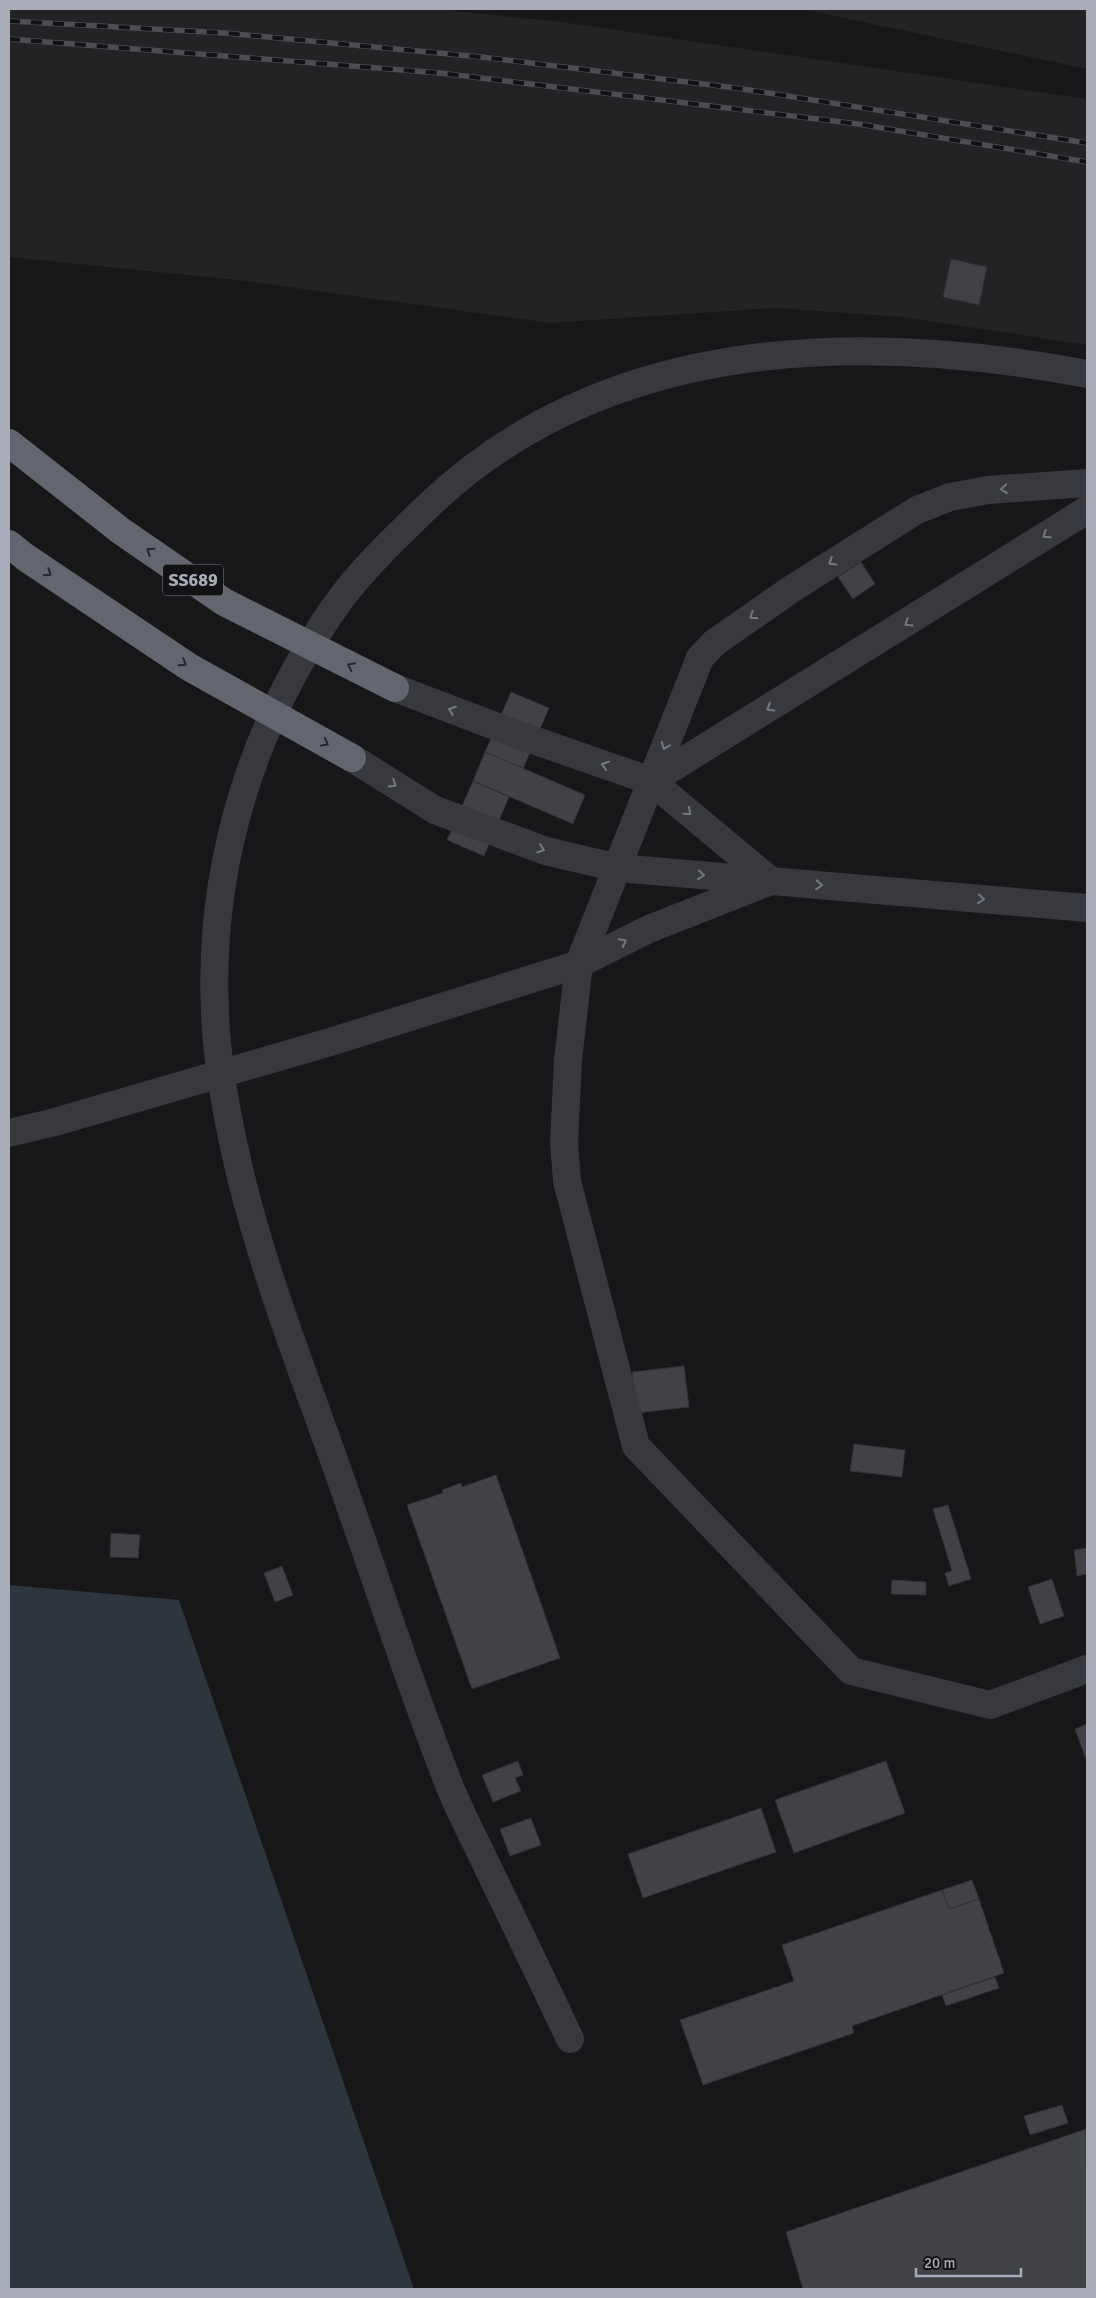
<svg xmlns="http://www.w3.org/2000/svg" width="1096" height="2298" viewBox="0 0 1096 2298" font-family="Signika,sans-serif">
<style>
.built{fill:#232326}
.water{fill:#2d353d}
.building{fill:#414246;stroke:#313135}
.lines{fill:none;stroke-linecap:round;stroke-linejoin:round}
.minor{stroke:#38393e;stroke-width:28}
.highway{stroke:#64666f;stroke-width:28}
.rail-casing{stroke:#4b4d53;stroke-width:5.5}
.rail{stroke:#121214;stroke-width:4;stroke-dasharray:11;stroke-linecap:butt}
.oneway{stroke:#767982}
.oneway2{stroke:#26272b}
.labels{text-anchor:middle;stroke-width:4;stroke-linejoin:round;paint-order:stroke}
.shield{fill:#121214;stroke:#7c7e88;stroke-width:1}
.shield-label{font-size:18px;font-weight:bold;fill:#a9adb9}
</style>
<rect width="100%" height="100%" fill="#171719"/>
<g class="built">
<path d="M9,9H436L562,22L1087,99V345L902,317L776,308L550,323L238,280L9,257Z"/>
<path d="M802,9H1087V69L806,10Z"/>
</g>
<path class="water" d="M9,1585L179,1600L414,2289H9Z"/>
<g class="building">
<path d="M951,259L987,267L979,305L943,297Z"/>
<path d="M861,562L875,584L853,599L838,577Z"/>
<path d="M511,692L549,708L523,769L485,752Z"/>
<path d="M485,752L585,795L573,824L473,781Z"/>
<path d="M473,781L509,797L484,856L447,840Z"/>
<path d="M684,1366L689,1407L637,1413L632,1372Z"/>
<path d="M854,1444L905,1450L902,1477L850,1471Z"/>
<path d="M496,1475L560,1658L472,1689L407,1505L443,1493L442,1490L461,1483L462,1487Z"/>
<path d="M948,1505L971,1579L949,1586L945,1573L952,1571L933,1509Z"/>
<path d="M111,1533L140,1535L138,1558L110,1557Z"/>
<path d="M1087,1548V1574L1077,1576L1074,1550Z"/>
<path d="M282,1566L293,1595L275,1602L264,1573Z"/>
<path d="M1052,1579L1064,1616L1040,1624L1028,1587Z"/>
<path d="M892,1580L926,1582V1595L891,1594Z"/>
<path d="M1087,1724V1762L1075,1729Z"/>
<path d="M518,1761L523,1775L515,1778L521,1791L493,1802L482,1775Z"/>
<path d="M886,1761L905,1813L794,1853L775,1800Z"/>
<path d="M761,1808L776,1852L643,1898L628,1854Z"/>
<path d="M531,1818L541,1845L510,1856L500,1829Z"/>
<path d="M972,1880L979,1899L949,1909L942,1890Z"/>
<path d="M942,1890L949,1909L979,1899L1004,1973L852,2026L854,2033L703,2085L680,2020L794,1981L782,1945Z"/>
<path d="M995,1977L999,1988L946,2006L942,1995Z"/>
<path d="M1062,2105L1068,2123L1030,2135L1024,2116Z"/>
<path d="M1086,2129L1087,2289H803L786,2232Z"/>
</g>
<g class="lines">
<g class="minor">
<path d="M1087,483L988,490L950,497L917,510L793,588L714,643L700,658L579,964L568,1060L564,1143L567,1181L636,1446L851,1671L990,1705L1087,1669"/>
<path d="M395,688L516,734L651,781L771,881"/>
<path d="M352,758L435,810L546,851L618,868L1087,908"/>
<path d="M651,781L1087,510"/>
<path d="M9,1133L55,1122L330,1042L579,964L649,929L771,881"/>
<path d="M570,2039C543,1982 516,1925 488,1868C475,1840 459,1811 448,1782C409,1683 377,1581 341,1480C306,1380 266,1280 241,1177C228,1123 217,1068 215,1013C208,865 253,721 339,601C365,566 397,536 428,506C606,336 859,331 1087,374"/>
</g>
<g class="highway">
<path d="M9,443L121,531L224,602L395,688"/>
<path d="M9,544L25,557L189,667L352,758"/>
</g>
<g class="rail-casing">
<g id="rail">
<path d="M9,21L225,33L481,57L736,88L1087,143"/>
<path d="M9,39L440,73L858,124L1087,162"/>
</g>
</g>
<use href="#rail" class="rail"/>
</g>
<defs><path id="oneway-chevron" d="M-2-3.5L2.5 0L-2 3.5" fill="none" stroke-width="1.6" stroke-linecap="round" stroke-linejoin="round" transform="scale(1.25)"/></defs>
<g class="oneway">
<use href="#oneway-chevron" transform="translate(1004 489) rotate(176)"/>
<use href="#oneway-chevron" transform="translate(1046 535) rotate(147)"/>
<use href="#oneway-chevron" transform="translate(832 562) rotate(148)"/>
<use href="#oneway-chevron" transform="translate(753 616) rotate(145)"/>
<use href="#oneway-chevron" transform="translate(908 623) rotate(148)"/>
<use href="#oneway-chevron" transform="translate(770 708) rotate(148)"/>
<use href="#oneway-chevron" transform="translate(452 710) rotate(-159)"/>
<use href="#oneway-chevron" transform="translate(665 746) rotate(112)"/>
<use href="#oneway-chevron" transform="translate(605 765) rotate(-161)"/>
<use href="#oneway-chevron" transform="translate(393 784) rotate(32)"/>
<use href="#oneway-chevron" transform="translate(688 812) rotate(40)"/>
<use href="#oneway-chevron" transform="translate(541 849) rotate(18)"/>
<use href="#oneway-chevron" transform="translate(701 875) rotate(5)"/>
<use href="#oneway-chevron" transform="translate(819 885) rotate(5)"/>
<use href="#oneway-chevron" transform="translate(981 899) rotate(5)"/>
<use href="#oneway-chevron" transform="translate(623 942) rotate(-27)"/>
</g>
<g class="oneway2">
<use href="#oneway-chevron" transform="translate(150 551) rotate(-146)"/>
<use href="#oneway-chevron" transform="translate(48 573) rotate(34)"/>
<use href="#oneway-chevron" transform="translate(183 663) rotate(33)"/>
<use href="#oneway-chevron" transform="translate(351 666) rotate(-153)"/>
<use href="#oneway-chevron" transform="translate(325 743) rotate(29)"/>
</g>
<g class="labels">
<rect class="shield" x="163" y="564.5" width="60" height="31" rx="4"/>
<g class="shield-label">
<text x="193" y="586">SS689</text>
</g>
</g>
<rect width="1096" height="2298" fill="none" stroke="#a9adb9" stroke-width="20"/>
<path d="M916 2268v8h105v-8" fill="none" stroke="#a9adb9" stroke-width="2.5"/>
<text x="924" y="2268" font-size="15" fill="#a9adb9" stroke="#121214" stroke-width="4" paint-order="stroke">20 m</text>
</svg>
